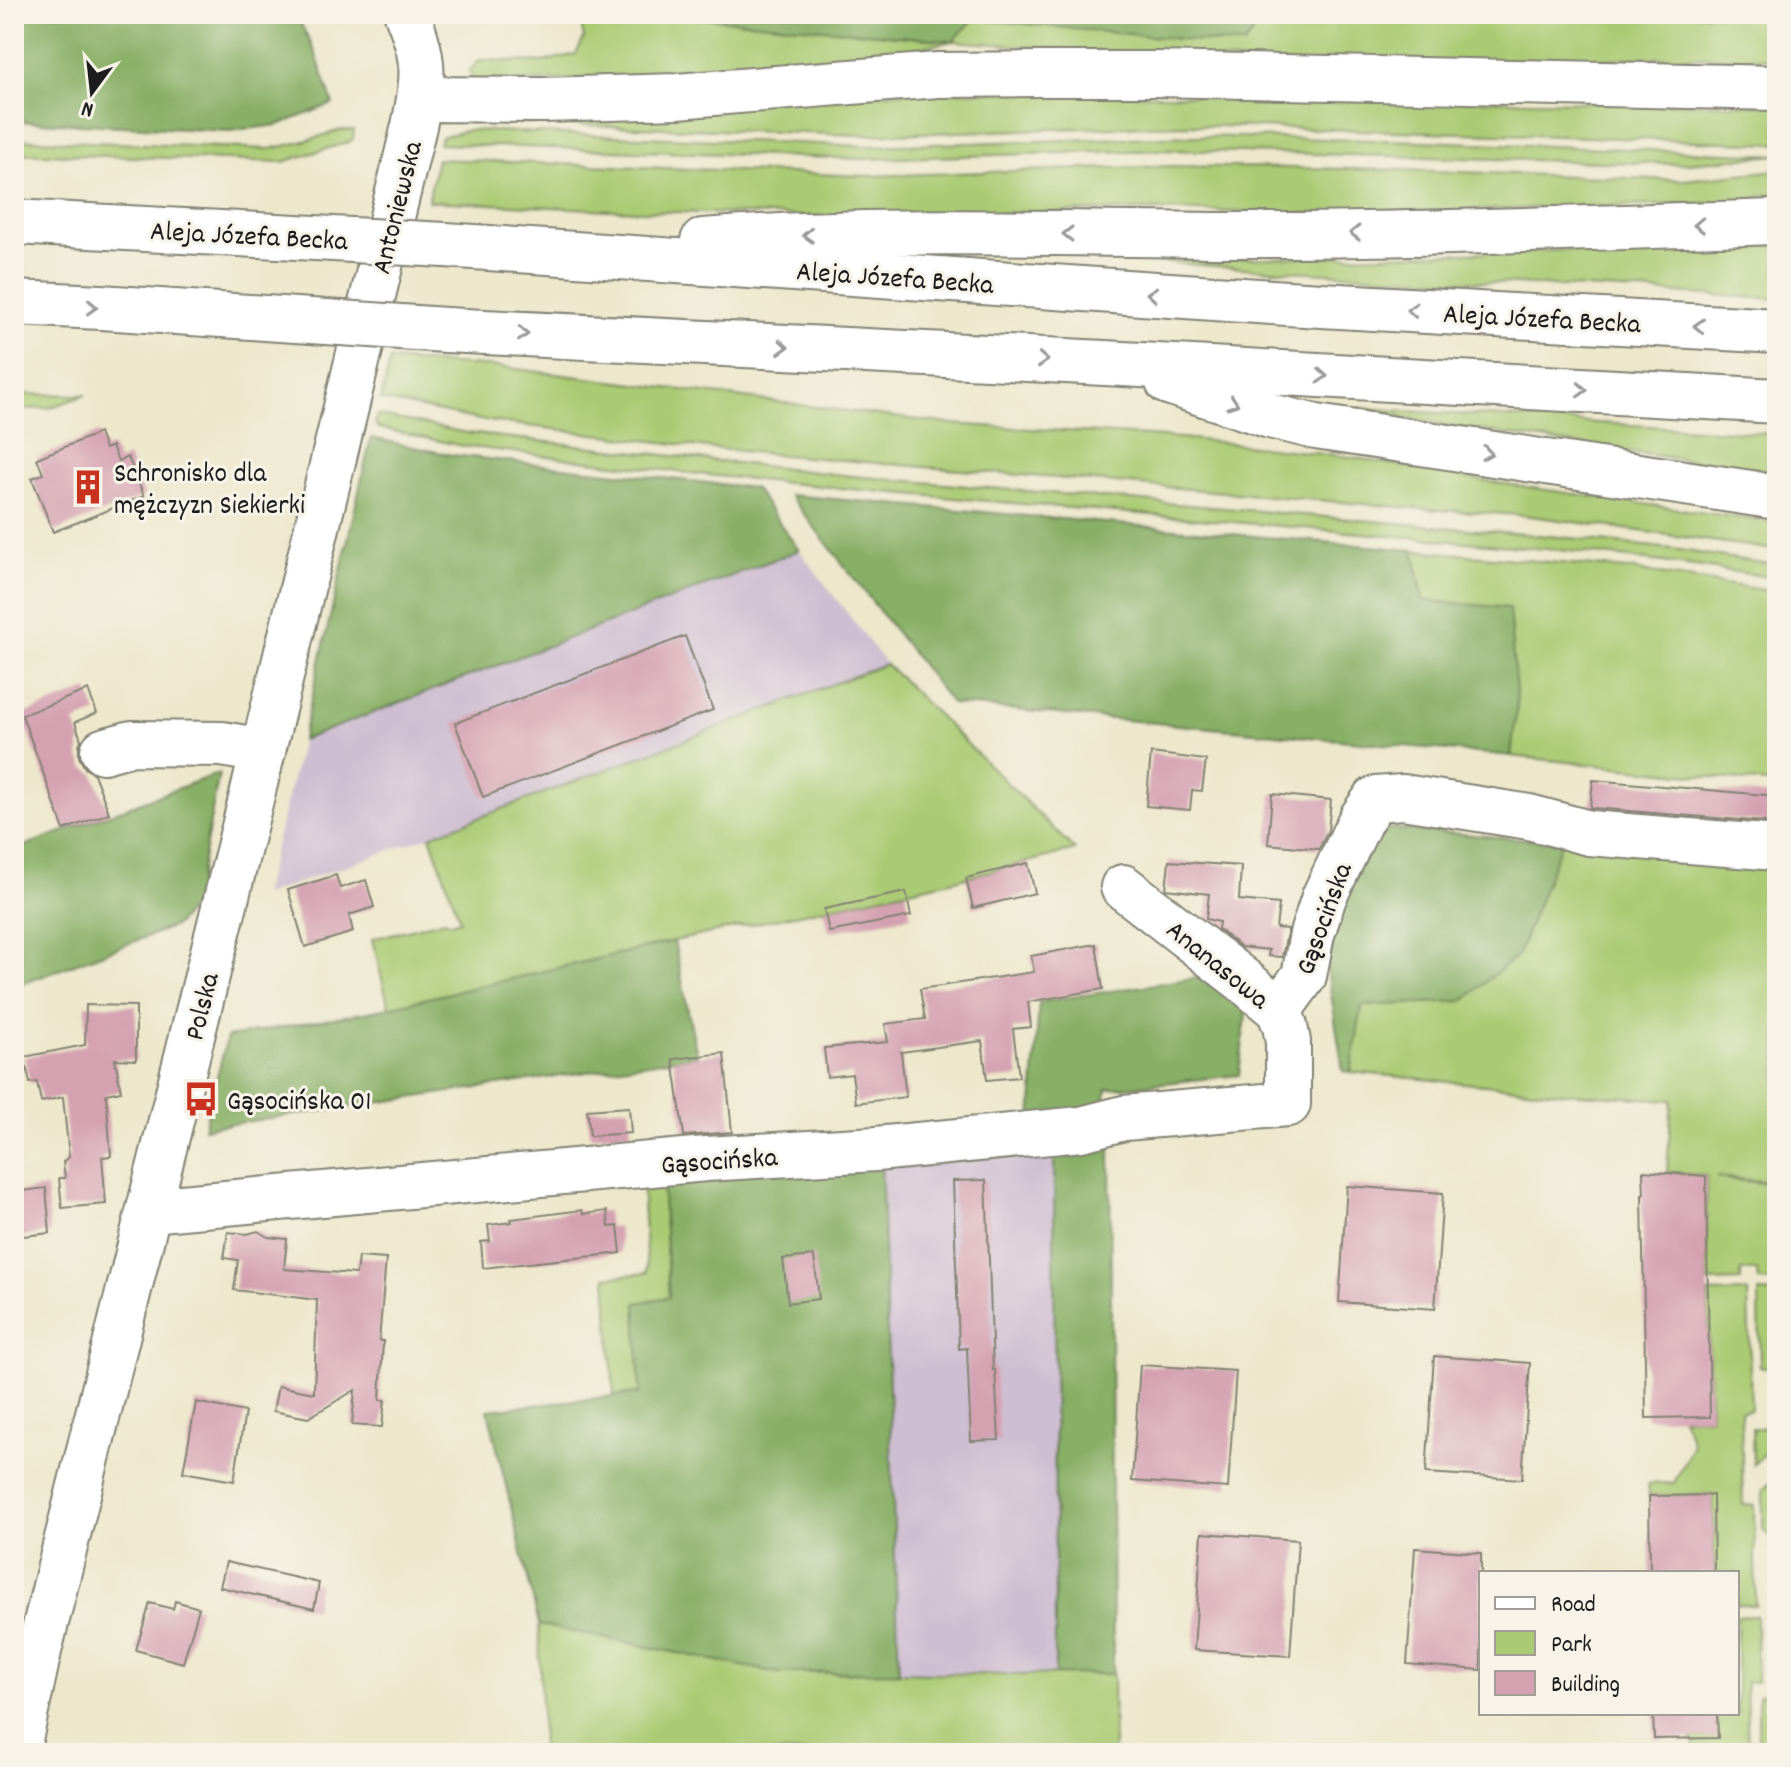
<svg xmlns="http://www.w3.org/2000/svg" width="1791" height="1767" viewBox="0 0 1791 1767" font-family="Dekko,sans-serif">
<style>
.industrial{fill:#cebed1}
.green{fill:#aacb73;stroke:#637448;stroke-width:2}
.forest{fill:#87af65;stroke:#526640;stroke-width:2}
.building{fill:#d4a1b1}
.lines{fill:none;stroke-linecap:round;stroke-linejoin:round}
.minor-casing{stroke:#848274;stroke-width:48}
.major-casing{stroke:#848274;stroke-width:48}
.minor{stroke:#fff;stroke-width:44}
.major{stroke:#fff;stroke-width:44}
.major-bridge-casing{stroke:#848274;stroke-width:48;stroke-linecap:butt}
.major-bridge{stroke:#fff;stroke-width:44}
.oneway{stroke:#999}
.labels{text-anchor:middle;stroke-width:6;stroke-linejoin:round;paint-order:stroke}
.street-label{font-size:28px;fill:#1c1c1c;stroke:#f7f3e8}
.poi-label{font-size:28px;fill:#1c1c1c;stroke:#f7f3e8;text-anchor:start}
</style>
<rect width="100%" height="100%" fill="#f7f3e8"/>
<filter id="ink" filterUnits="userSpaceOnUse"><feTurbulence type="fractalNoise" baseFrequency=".0125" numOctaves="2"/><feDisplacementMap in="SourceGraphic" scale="16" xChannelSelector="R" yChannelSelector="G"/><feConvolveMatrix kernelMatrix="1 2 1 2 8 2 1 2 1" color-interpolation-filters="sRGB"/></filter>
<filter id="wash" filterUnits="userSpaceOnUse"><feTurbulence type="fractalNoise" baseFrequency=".006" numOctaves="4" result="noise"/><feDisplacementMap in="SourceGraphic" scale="32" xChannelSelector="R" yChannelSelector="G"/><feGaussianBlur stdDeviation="1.8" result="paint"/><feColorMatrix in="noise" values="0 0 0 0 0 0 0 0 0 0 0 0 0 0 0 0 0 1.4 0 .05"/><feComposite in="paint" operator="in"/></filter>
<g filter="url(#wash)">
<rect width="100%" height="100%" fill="#ede7cb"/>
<g class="industrial">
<path d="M799,550L886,664L430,836L263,895L302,740Z"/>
<path d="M1054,1139L1055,1674L1006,1675L899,1672L881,1159Z"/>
</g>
<g class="green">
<path d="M570,14H661L952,41L974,19L1243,45L1266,14H1777V59L1693,57L1291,65L953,41L792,72L475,83L469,71L480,60L542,62L576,54L584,38L581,24Z"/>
<path d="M922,91L1777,105V144L1531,135L1186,125L858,135L497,122L461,121L435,123L446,116Z"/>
<path d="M341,130H354L353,139L349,142L283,162L14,153V139L270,149L301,142Z"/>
<path d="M468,130L870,146L1192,136L1424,141L1777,155L1678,164L1166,150L863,159L439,144L441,137Z"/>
<path d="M437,159L866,176L1170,166L1406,170L1683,180L1777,170V193L1732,203L1329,214L1150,210L833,217L611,210L428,201Z"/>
<path d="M1777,245V299L1256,269L1143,261Z"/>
<path d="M390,360L501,367L950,424L1182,438L1351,457L1492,482L1777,523V550L1523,515L1436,510L783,455L709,448L480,420L381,400Z"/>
<path d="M14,394L86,395L49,408L14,409Z"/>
<path d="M1358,408L1777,434V472L1734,467L1443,425Z"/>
<path d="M377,415L467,433L852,476L1571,538L1673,549L1777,565V578L1688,565L1569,551L849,489L697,474L463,446L379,428L375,424Z"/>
<path d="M1414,550L1627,569L1777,592V784L1511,756L1517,705L1513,668L1423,600Z"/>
<path d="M886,664L1075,850L951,881L674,941L389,1007L372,939L445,920L450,923L460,920L430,836Z"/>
<path d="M1562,842L1777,860V1182L1716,1177L1730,1180L1777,1184V1282L1758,1281L1757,1271H1741V1281L1708,1282L1706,1176L1667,1172L1672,1100L1577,1094L1351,1072L1361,1006L1463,1001Z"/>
<path d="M662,1180L669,1298L636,1303L640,1393L614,1396L606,1277L647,1273L642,1181Z"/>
<path d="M1748,1292L1751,1410L1741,1411L1743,1504L1754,1505L1756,1605H1737V1573H1714L1713,1495L1649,1496L1648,1484L1674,1483C1677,1476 1692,1450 1692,1445C1692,1436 1685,1425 1682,1418L1710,1417L1708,1293Z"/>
<path d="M1759,1292L1777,1293V1370L1760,1366Z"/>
<path d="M1777,1415V1441L1753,1465L1752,1428H1762Z"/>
<path d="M1777,1476V1540L1763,1530V1490Z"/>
<path d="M1777,1612V1699H1771V1726L1777,1727V1753H1758V1695L1767,1694L1766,1617Z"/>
<path d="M1756,1615L1757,1682H1746L1748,1753H1697L1691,1738L1717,1737V1713H1737V1616Z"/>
<path d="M539,1625L778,1673L899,1672L1006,1675L1113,1674L1114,1753H542Z"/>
</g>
<g class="forest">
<path d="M14,14H296L315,52L333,104L278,125L230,131L14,121Z"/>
<path d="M661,14H1266L1244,45L974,19L953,41Z"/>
<path d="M371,438L452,455L754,488L799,550L302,740Z"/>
<path d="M789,495L1414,550L1423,600L1509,608L1517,705L1511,756L952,704Z"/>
<path d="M219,773L195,904L175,926L14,987V844L16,849Z"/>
<path d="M1375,827L1562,842L1518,955L1463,1001L1362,1006L1351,1072L1343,1071L1322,936Z"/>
<path d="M674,941L697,1056L204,1128L227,1037L368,1012Z"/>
<path d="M1220,974L1234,988L1246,1014L1239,1075L1107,1089L1103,1108L1031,1120L1039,1002Z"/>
<path d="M1110,1132L1113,1674H1055L1054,1139Z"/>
<path d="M881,1159L899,1672L778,1673L539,1625L488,1410L640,1393L636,1303L669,1297L662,1180Z"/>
</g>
<g id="blocks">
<g class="building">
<path d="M99,433L105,449L112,446L118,461L128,457L144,496L53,532L32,478L43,474L37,458Z"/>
<path d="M685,636L713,710L483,797L455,723Z"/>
<path d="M88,690L97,713L75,722L81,740L79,745V757L85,768L94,774L109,813L64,830L22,715Z"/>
<path d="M1151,753L1206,760L1202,791L1192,790L1190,810L1146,806Z"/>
<path d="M1593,780L1777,796V823L1593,808H1590Z"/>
<path d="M1272,794L1331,800L1328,830L1319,849L1268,844Z"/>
<path d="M1169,861L1241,866L1239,900L1279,904L1276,928L1288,929L1282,957L1268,956L1269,950L1241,947L1218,929L1219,922L1206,919L1209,894L1166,889Z"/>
<path d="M1028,863L1035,893L973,908L966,878Z"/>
<path d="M336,875L340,888L366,880L374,907L349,915L353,932L305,947L288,890Z"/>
<path d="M906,892L911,916L829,932L824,909Z"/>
<path d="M1096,944L1103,989L1028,1002L1031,1027L1013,1029L1019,1077L987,1080L982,1041L901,1052L906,1097L856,1103L852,1074L827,1077L824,1048L888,1042L885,1024L925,1019L920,989L1034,972L1031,956Z"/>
<path d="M86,1005L136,1006V1060L115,1059L121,1091L106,1094L111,1156L102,1157L106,1204L62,1208L59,1178H65L63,1162L69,1157L63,1097L41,1102L37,1082L30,1083L24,1057L85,1045Z"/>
<path d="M724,1053L732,1132L684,1136L673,1059Z"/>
<path d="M629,1107L631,1133L590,1136L587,1110Z"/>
<path d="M1643,1171L1706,1176L1710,1417L1646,1418L1642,1195H1644Z"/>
<path d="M986,1180L993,1370H995L999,1440L971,1441L967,1348L959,1349L953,1181Z"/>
<path d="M1347,1186L1443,1193L1435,1309L1339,1302Z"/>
<path d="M46,1188L50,1233L14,1237V1192Z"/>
<path d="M582,1210L583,1214L607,1211L609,1227L618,1226L621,1253L483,1268L481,1242L490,1241L488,1225L512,1222L511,1219Z"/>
<path d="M258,1231L268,1237L287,1239L284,1269L356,1274L358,1257L386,1259L379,1341H383L380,1400H385L382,1427L352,1425L355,1390L308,1418L273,1411L278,1386L314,1393L317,1300L234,1290L238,1260L224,1258L228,1232L247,1234Z"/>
<path d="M814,1256L819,1299L788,1303L783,1259Z"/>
<path d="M1434,1356L1530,1363L1522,1479L1426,1473Z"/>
<path d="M1140,1365L1236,1371L1228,1488L1132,1481Z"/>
<path d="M196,1402L245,1412L234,1481L183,1472Z"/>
<path d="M1713,1495L1714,1573H1650L1649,1496Z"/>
<path d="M1202,1533L1298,1540L1290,1656L1194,1650Z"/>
<path d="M1415,1548L1481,1553V1670L1407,1664Z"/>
<path d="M226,1562L319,1583L314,1609L220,1587Z"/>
<path d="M175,1601L199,1608L183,1663L136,1650L150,1603L173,1609Z"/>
<path d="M1653,1713H1717L1718,1738L1654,1739Z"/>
</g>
</g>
</g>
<g filter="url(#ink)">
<use href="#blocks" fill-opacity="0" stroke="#848274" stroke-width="2"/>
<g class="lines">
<g class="minor-casing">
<g id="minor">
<path d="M420,99L543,100L677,96L938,75L1042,74H1155L1777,88"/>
<path d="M103,751L132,743L222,744L263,751"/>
<path d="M1279,1010L1304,976L1312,934L1324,897L1361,819L1375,799L1403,797L1529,817L1589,833L1777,848"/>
<path d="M149,1210L706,1159L876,1149L1081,1129L1124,1118L1288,1104V1042L1285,1026L1279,1010L1243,980L1123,887"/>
<path d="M17,1753L39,1651L263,751L414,126C424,78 426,60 407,14"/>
</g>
</g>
<g class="major-casing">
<g id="major">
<path d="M703,241C897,225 1092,236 1286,235C1449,234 1613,227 1777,222"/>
<path d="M445,245L1287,303L1777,331"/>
<path d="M446,330L1105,363L1777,401"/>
<path d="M1168,382L1270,416L1316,427L1777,497"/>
</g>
</g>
<use href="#minor" class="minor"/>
<use href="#major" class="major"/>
<g class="major-bridge-casing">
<g id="major-bridge">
<path d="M14,222L445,245"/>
<path d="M14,303L101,307L446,330"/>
</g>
</g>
<use href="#major-bridge" class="major-bridge"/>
</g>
<defs><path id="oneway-chevron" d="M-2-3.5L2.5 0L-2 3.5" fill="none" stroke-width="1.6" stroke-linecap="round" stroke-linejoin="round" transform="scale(2)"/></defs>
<g class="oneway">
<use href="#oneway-chevron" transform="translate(1699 225) rotate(178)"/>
<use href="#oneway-chevron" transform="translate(1355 233) rotate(179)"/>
<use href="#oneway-chevron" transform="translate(1068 234) rotate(-180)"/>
<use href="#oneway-chevron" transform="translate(808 235) rotate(178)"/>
<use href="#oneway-chevron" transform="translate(1152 294) rotate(-176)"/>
<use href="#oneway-chevron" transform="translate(92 307) rotate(3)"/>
<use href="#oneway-chevron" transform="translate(1412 310) rotate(-177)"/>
<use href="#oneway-chevron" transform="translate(1699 326) rotate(-177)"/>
<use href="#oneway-chevron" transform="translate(523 334) rotate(3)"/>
<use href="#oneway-chevron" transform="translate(783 347) rotate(3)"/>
<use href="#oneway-chevron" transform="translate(1043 360) rotate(3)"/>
<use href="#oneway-chevron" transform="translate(1322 376) rotate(3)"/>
<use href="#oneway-chevron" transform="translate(1582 390) rotate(3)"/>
<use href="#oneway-chevron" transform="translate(1233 403) rotate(19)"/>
<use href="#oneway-chevron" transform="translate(1487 453) rotate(9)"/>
</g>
</g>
<defs>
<g id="building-bare" transform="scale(2.76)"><path d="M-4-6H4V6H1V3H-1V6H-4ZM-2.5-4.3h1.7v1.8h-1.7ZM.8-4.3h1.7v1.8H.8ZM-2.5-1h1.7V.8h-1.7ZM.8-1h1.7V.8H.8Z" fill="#c8321e" stroke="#f7f3e8" stroke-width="2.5" paint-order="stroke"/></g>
<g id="bus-bare" transform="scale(2.76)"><path d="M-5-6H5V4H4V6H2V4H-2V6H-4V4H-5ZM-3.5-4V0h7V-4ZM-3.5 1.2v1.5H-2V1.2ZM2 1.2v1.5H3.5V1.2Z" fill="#c8321e" stroke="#f7f3e8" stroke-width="2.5" paint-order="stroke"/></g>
</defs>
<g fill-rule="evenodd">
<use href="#building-bare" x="88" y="487"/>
<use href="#bus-bare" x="201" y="1099"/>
</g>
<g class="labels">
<g class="street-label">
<text transform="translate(395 207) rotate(-76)" y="10">Antoniewska</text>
<text transform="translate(249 234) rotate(3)" y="10">Aleja Józefa Becka</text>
<text transform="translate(895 276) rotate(4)" y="10">Aleja Józefa Becka</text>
<text transform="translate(1542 317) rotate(3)" y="10">Aleja Józefa Becka</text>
<text transform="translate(1322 918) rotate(-70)" y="10">Gąsocińska</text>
<text transform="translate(1219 963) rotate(39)" y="10">Ananasowa</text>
<text transform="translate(200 1006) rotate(-76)" y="10">Polska</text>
<text transform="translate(719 1159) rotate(-4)" y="10">Gąsocińska</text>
</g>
<g class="poi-label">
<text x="114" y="481">Schronisko dla<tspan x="114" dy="32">mężczyzn Siekierki</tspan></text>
<text x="227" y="1109">Gąsocińska 01</text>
</g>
</g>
<rect width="1791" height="1767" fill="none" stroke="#f7f3e8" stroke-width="48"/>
<rect x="1479" y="1571" width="260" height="144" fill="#f7f3e8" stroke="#9f9d96" stroke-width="2"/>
<rect x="1495" y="1597" width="40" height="12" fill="#ffffff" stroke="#9f9d96" stroke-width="2"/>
<text x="1551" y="1611" font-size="24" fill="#1c1c1c">Road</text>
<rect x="1495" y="1631" width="40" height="24" fill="#aacb73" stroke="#9f9d96" stroke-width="2"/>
<text x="1551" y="1651" font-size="24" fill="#1c1c1c">Park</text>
<rect x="1495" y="1671" width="40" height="24" fill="#d4a1b1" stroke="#9f9d96" stroke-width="2"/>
<text x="1551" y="1691" font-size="24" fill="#1c1c1c">Building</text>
<g transform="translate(92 92) rotate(195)" stroke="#f7f3e8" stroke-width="6" paint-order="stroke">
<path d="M0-6L14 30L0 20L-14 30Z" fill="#1c1c1c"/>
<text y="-12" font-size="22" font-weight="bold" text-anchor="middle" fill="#1c1c1c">N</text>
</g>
</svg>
